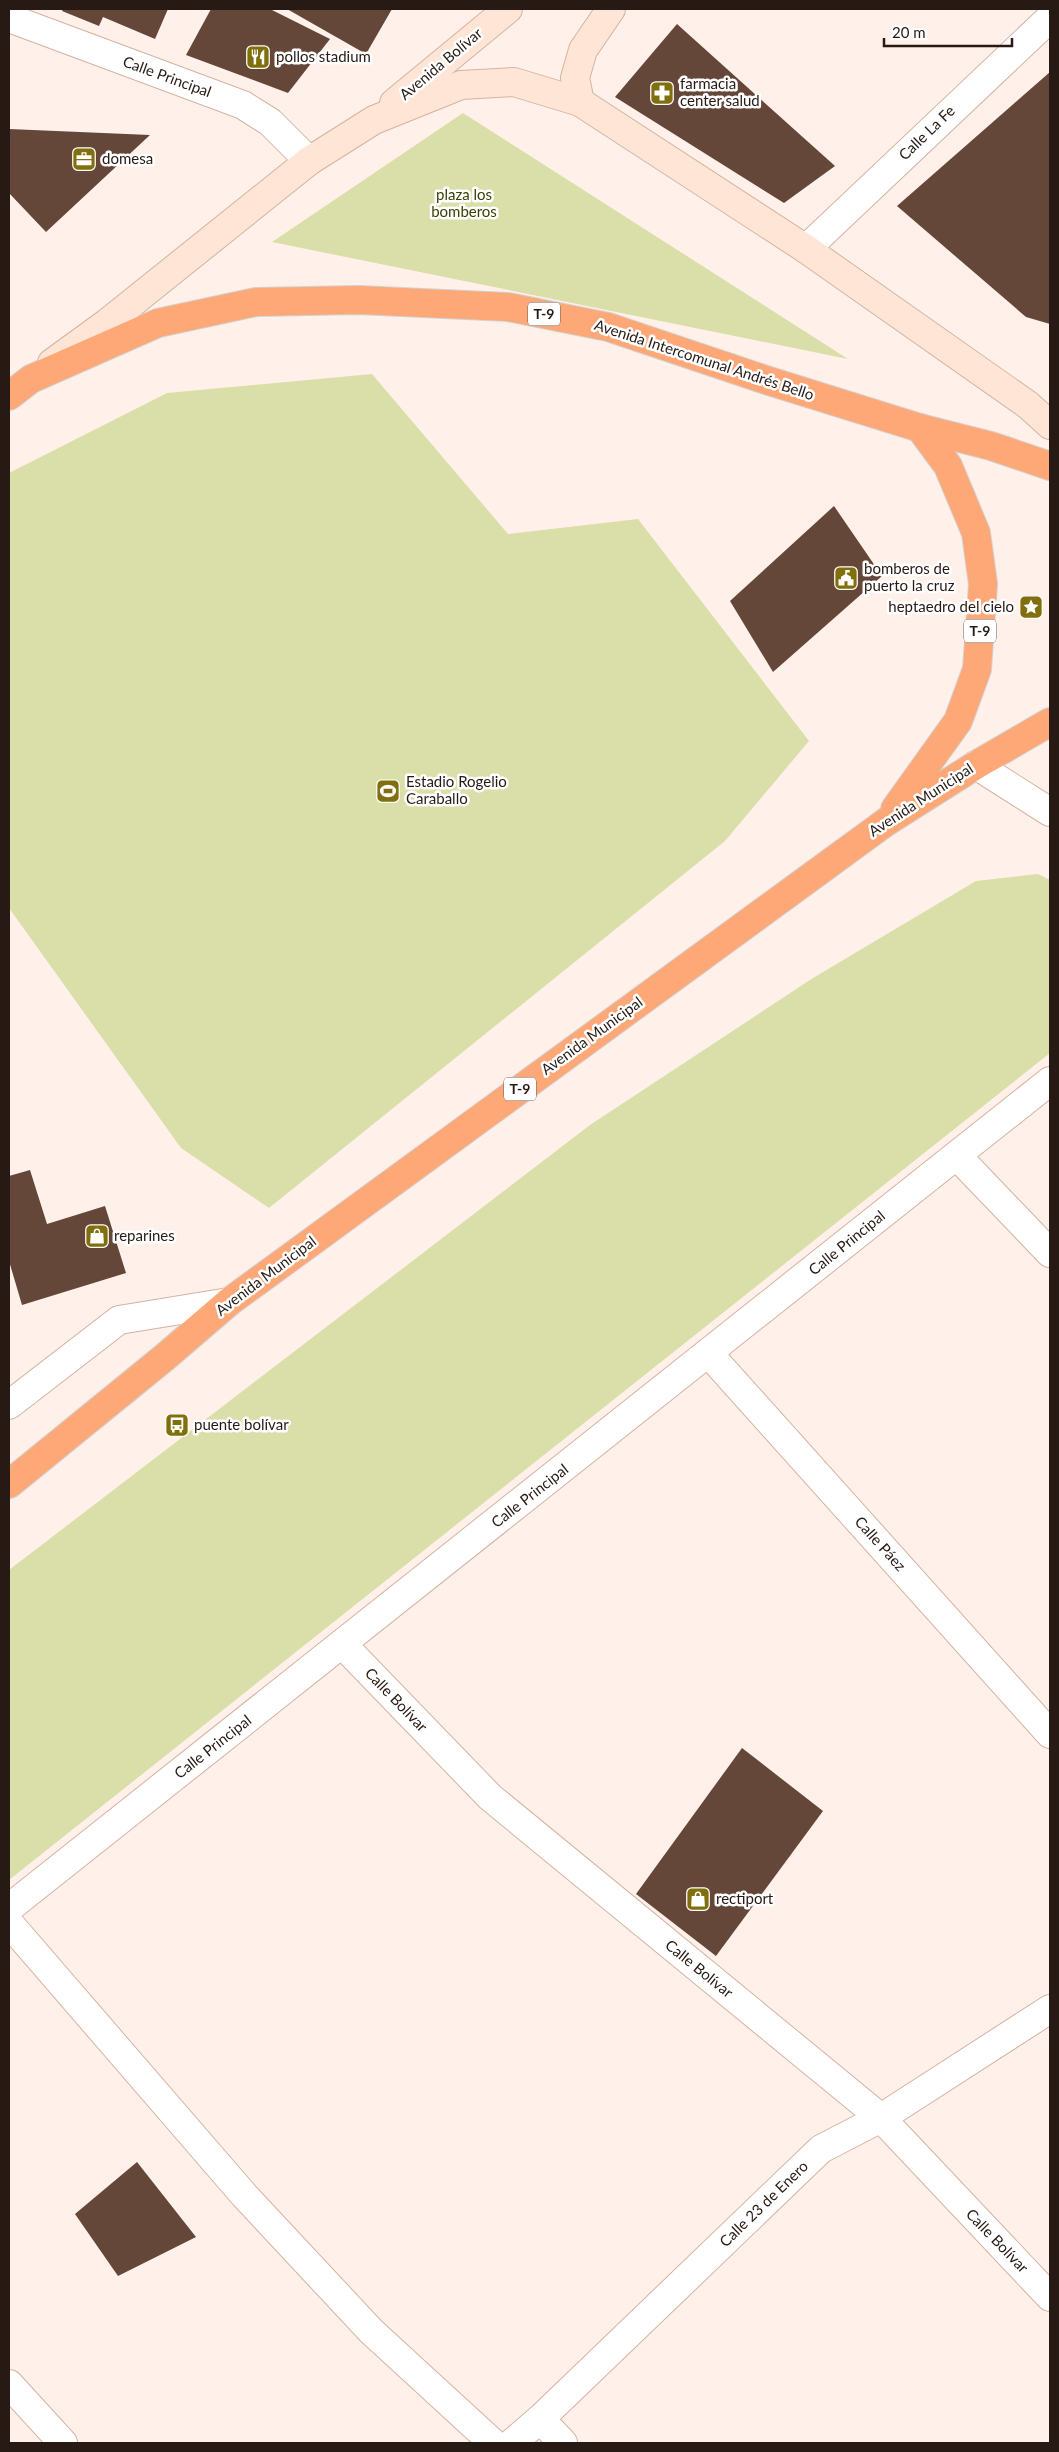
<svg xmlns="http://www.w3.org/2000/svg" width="1059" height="2452" viewBox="0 0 1059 2452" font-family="Lato,sans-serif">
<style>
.green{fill:#dadfaa}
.building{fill:#644739}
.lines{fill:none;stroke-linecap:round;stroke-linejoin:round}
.street-casing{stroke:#d5b3a2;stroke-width:30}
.secondary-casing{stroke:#d5b3a2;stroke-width:30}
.highway-casing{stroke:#d4d1d0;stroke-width:30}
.street{stroke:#fff;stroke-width:28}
.secondary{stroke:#ffe5d6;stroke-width:28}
.highway{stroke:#fea777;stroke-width:28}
.labels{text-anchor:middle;stroke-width:5;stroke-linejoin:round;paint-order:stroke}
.shield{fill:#fff;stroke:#685f5a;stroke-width:1}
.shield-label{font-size:14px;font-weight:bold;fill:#271a14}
.poi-label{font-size:15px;fill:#271a14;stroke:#fff;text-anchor:start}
.street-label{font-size:15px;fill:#271a14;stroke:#fff}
.park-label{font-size:15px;fill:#3d4004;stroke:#fff}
</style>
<rect width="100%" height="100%" fill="#fff0e9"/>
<g class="green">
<path d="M463,113L848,359L272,242Z"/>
<path d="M372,374L508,534L638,519L809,741L725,841L269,1208L181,1148L9,908V473L167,393Z"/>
<path d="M1038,874L1050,880V1053L9,1880V1570L590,1125L813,978L976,881Z"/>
</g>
<g class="building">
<path d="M63,9H168L155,39L103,17L99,26L62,11Z"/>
<path d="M211,9H270L330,39L288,93L186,55Z"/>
<path d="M287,9H392L366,54Z"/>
<path d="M677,24L835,166L784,203L615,97Z"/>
<path d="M1050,72V324L1026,317L897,206Z"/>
<path d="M9,129L150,135L46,232L9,193Z"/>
<path d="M834,506L882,576L773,672L730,601Z"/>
<path d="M30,1170L47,1224L105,1206L126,1273L22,1305L9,1261V1176Z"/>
<path d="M742,1748L823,1811L716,1956L636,1894Z"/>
<path d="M137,2162L196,2237L118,2276L75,2214Z"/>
</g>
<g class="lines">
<g class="street-casing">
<g id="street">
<path d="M9,18L243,105L270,122L309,161"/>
<path d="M806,249L1050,18"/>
<path d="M976,765L1050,812"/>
<path d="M957,1156L1050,1253"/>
<path d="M709,1354L1050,1734"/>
<path d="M9,1405L119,1320L229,1302"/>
<path d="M343,1645L490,1797L881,2118L1050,2297"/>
<path d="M9,1908L1050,1081"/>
<path d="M9,1923L244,2195L371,2331L493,2443"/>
<path d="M9,2384L63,2443"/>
<path d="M540,2419L563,2443"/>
<path d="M512,2443L540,2419L821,2149L881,2118L1050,2009"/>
</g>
</g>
<g class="secondary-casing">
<g id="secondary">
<path d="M580,102L575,78L583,50L611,9"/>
<path d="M394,103L508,9"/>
<path d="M52,363L107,323L309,161L374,120L461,85L514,82L580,102L806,249L1028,405L1050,425"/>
</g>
</g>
<g class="highway-casing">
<g id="highway">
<path d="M9,396L31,379L158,323L256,302L359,300L508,307L608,327L766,380L920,428L991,446L1050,466"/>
<path d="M895,809L958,721L977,669L983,584L976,533L948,466L920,428"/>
<path d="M9,1484L165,1357L229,1302L886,822L976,765L1050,722"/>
</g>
</g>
<use href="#street" class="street"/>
<use href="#secondary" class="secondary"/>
<use href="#highway" class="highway"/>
</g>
<defs>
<g id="restaurant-square" transform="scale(1.25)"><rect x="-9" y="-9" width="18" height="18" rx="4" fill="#816f0e" stroke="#fff"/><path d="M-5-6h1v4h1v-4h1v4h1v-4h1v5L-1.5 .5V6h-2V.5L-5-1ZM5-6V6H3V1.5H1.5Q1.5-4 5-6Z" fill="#fff"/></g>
<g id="pharmacy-square" transform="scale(1.25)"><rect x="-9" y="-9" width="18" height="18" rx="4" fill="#816f0e" stroke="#fff"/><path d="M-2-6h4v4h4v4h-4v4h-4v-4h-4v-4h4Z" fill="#fff"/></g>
<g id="office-square" transform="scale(1.25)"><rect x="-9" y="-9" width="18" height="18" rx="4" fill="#816f0e" stroke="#fff"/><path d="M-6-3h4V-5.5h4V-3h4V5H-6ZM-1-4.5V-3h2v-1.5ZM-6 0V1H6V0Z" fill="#fff"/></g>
<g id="civic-square" transform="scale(1.25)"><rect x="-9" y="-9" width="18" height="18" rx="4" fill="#816f0e" stroke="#fff"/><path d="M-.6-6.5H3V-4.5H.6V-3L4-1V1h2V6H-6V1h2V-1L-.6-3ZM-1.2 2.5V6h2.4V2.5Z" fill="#fff"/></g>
<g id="sight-square" transform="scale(1.25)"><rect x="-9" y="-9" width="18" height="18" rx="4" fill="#816f0e" stroke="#fff"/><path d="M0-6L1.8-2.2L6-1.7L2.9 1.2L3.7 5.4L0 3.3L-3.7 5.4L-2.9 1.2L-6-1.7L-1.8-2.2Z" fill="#fff"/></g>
<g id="stadium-square" transform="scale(1.25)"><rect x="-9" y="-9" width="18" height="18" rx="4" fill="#816f0e" stroke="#fff"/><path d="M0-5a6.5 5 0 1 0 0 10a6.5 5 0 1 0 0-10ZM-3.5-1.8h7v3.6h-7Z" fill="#fff"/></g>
<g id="shop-square" transform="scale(1.25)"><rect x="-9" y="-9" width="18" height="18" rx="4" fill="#816f0e" stroke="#fff"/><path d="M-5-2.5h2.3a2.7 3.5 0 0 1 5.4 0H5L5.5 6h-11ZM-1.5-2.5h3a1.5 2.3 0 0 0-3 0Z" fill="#fff"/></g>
<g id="bus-square" transform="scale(1.25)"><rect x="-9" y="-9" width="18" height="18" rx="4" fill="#816f0e" stroke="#fff"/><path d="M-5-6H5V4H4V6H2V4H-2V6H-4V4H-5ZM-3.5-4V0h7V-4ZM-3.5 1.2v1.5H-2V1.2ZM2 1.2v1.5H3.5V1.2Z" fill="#fff"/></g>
</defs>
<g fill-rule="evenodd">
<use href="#restaurant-square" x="258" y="57"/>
<use href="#pharmacy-square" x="662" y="93"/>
<use href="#office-square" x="84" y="159"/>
<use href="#civic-square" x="846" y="578"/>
<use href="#sight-square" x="1031" y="607"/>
<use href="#stadium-square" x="388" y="791"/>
<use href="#shop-square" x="97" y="1236"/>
<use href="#bus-square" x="177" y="1425"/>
<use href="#shop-square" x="698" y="1899"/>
</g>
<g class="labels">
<g class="shield">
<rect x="528" y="302.5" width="32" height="23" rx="4"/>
<rect x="964" y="619.5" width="32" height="23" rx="4"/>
<rect x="504" y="1077.5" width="32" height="23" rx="4"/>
</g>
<g class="shield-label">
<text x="544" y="319">T-9</text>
<text x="980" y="636">T-9</text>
<text x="520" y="1094">T-9</text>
</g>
<g class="poi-label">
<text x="276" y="62">pollos stadium</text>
<text x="680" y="89">farmacia<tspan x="680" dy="17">center salud</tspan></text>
<text x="102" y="164">domesa</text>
<text x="864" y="574">bomberos de<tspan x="864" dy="17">puerto la cruz</tspan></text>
<text x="1014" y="612" text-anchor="end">heptaedro del cielo</text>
<text x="406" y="787">Estadio Rogelio<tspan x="406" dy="17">Caraballo</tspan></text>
<text x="114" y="1241">reparines</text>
<text x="194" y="1430">puente bolívar</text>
<text x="716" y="1904">rectiport</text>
</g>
<g class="street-label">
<text transform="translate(441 64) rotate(-40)" y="5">Avenida Bolívar</text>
<text transform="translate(167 77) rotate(20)" y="5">Calle Principal</text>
<text transform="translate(927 133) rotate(-44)" y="5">Calle La Fe</text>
<text transform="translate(704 360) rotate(18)" y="5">Avenida Intercomunal Andrés Bello</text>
<text transform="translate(921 800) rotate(-33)" y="5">Avenida Municipal</text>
<text transform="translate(592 1036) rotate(-36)" y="5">Avenida Municipal</text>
<text transform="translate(847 1243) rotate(-39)" y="5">Calle Principal</text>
<text transform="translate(266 1276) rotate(-37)" y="5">Avenida Municipal</text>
<text transform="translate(530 1496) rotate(-38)" y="5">Calle Principal</text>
<text transform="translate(880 1544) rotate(48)" y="5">Calle Páez</text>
<text transform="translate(396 1700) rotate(46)" y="5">Calle Bolívar</text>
<text transform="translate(213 1747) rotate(-38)" y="5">Calle Principal</text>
<text transform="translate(699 1969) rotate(39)" y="5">Calle Bolívar</text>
<text transform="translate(764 2204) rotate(-44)" y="5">Calle 23 de Enero</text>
<text transform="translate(997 2241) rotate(46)" y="5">Calle Bolívar</text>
</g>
<g class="park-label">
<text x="464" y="200">plaza los<tspan x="464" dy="17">bomberos</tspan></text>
</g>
</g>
<rect width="1059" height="2452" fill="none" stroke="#271a14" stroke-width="20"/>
<path d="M884 38v8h128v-8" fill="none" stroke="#271a14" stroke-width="2.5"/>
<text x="892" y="38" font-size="15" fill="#271a14" stroke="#ffffff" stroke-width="4" paint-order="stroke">20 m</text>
</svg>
